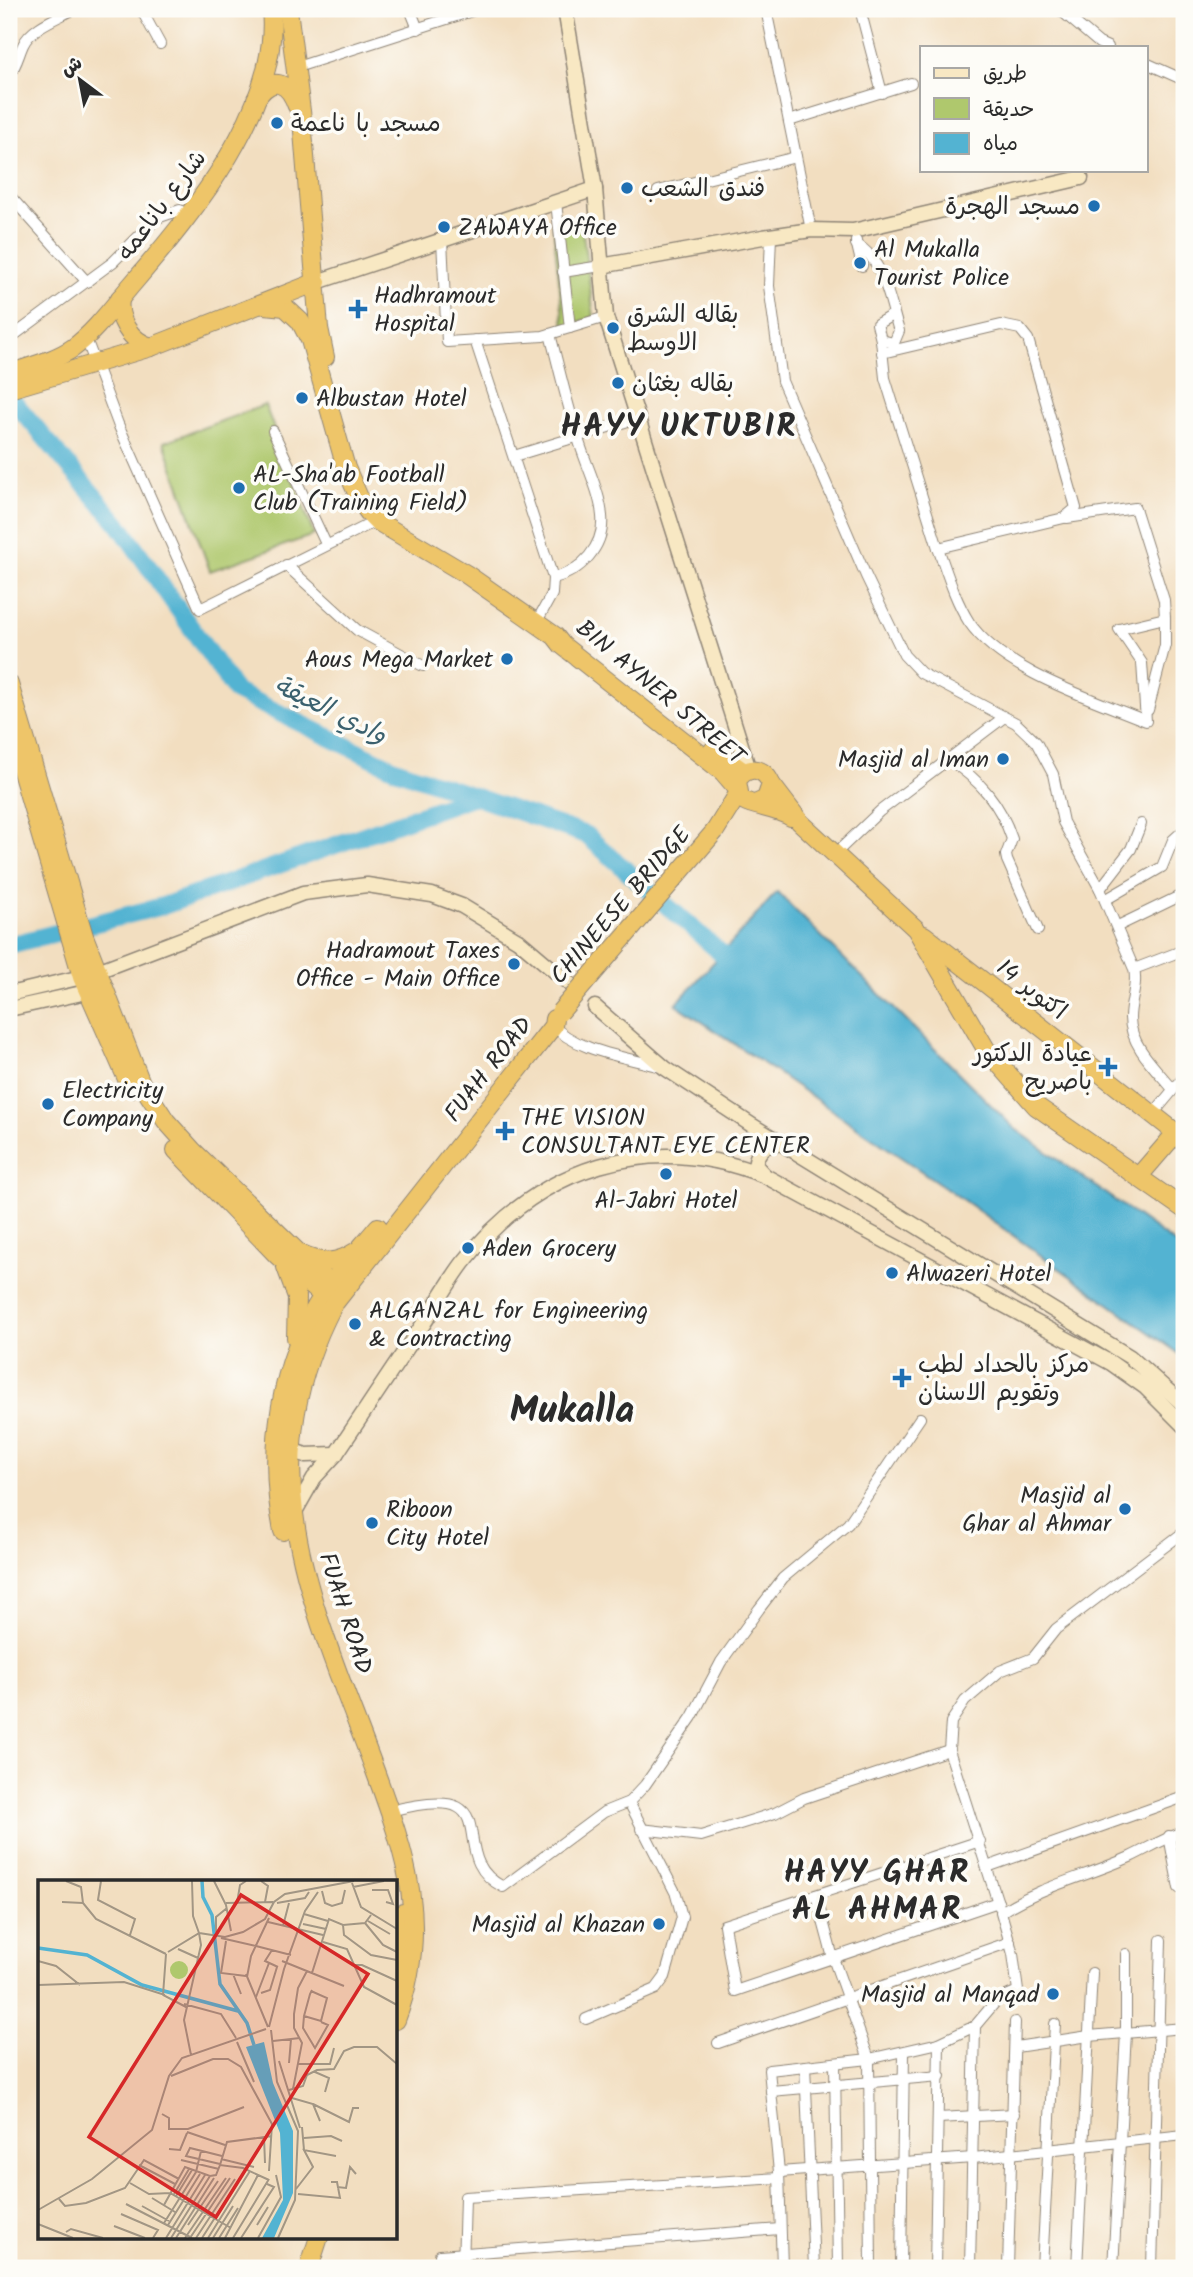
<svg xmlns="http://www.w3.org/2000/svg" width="1193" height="2277" viewBox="0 0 1193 2277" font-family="Kalam,'Playpen Sans Arabic',sans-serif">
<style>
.green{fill:#afc86d;stroke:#6d7a4c;stroke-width:2}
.water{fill:#53b3d2;stroke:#3f6f7e;stroke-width:2}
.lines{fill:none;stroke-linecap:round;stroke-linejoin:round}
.river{stroke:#53b3d2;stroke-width:18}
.street-casing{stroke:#8e8476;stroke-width:12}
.secondary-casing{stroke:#8e8476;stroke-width:17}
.highway-casing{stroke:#8e8476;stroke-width:20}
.street{stroke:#fff;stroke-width:10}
.secondary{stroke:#f8e8c3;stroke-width:14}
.highway{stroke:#eec569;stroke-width:18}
.highway-bridge-casing{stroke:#8e8476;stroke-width:20;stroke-linecap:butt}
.highway-bridge{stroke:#eec569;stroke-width:18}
.poi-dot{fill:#1f6fb2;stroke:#fdfcf7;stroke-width:2.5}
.labels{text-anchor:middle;stroke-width:7;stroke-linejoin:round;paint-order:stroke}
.poi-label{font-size:24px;fill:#2b2b2b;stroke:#fdfcf7;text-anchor:start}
.street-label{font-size:24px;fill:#2b2b2b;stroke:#fdfcf7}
.water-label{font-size:26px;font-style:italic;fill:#3b616e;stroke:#fdfcf7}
.district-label{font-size:32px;font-weight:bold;letter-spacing:2px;fill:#2b2b2b;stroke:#fdfcf7}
.town-label{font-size:38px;font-weight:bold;fill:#2b2b2b;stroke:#fdfcf7}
.inset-river{fill:none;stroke:#53b3d2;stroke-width:3.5}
.inset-road{fill:none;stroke:#a29684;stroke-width:2}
.view{fill:#d62828;fill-opacity:0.15;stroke:#d62828;stroke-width:3.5}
.inset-edge{fill:none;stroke:#2b2b2b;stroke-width:3.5}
</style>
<rect width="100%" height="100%" fill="#fdfcf7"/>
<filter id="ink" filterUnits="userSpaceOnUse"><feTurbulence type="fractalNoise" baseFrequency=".0143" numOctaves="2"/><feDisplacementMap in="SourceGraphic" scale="14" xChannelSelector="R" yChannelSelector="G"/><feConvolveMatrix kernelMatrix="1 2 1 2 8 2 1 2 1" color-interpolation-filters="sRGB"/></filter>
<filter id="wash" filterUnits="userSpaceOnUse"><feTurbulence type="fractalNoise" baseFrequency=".00686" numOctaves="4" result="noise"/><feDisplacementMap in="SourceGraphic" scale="28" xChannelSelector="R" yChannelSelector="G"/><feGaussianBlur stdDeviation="1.57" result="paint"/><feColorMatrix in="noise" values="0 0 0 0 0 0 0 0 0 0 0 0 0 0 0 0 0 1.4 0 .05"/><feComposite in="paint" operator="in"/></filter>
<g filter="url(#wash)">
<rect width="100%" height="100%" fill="#f2dec0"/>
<g class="green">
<path d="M581,218L594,317L564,327L553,223Z"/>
<path d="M265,405L314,535L210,571L164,442Z"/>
</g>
<path class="water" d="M777,892L1014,1128L1184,1250V1357L949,1190L676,1004Z"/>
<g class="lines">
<g class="river">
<path d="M9,396L120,526L236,692L395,769L586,835L722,954"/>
<path d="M9,945L163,906L474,796"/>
</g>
</g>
</g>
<g filter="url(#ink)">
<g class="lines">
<g class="street-casing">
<g id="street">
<path d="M141,9L160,44"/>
<path d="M410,9L418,29"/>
<path d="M766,9L811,230"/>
<path d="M860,9L882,93"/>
<path d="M1059,9L1099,43L1108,47"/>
<path d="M1146,63L1184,80"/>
<path d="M294,68L478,9"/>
<path d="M9,75C17,65 18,56 23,45C31,27 58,18 74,9"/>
<path d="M789,121L911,83"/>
<path d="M658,191L796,157"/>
<path d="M9,195L87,282"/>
<path d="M556,202L570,328"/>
<path d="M771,236L769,286L782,381L866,576L904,655L921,673L1016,723L1036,742L1053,774L1063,822L1100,889L1134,969C1138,986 1130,1001 1130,1018C1130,1045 1156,1069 1172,1088"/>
<path d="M442,240L447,342L543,336L606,317"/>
<path d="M856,241L862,266"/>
<path d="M856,244C884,259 890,303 899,331L894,343L881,340L877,324L894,314"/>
<path d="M563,272L601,266"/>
<path d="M550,334C559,368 567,404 578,438C585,463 600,491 602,516C605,546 581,572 553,578"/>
<path d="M85,336L118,424L200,609L380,519"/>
<path d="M9,339L113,262L157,218L180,210"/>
<path d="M475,340L553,578L552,594L536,623"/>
<path d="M881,340L885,378L938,548L1064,518L1076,508L1028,339L1020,329L1001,325L882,353"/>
<path d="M273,431L326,544"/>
<path d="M514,456L638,418"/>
<path d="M938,548C947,573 955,600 969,622C1002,671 1093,699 1146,721L1142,663L1119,629L1165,618L1164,600L1135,508L1067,518"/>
<path d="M286,565L357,630L423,666"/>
<path d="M1148,710L1165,645V618"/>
<path d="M948,759C980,780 1000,803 1012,839L1006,855L1007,860L1038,930"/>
<path d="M836,853L880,811L1003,718"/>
<path d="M1100,889L1131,849L1141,824"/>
<path d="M1105,900L1162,867L1173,840L1184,830"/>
<path d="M1118,926L1184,894"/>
<path d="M1134,969L1184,950"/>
<path d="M550,1023C577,1052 623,1056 661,1067"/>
<path d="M1153,1114L1184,1077"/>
<path d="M390,1811C516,1779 440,1855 503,1887L604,1812L629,1802L645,1785L692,1717L721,1662L759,1609L783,1578L848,1524L920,1418"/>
<path d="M641,1829L701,1836L775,1813L804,1798L949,1750"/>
<path d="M1169,1836L1179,1888"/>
<path d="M980,1841L724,1925L735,1991L998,1902"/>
<path d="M987,1867L1184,1797"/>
<path d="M816,1895L833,1958L869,2059L871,2268"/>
<path d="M999,1906L949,1750L951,1722L965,1701L1000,1671L1033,1658L1056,1629L1184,1532"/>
<path d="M586,2019L656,1989L665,1977L682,1917L676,1894L629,1802"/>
<path d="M718,2043L1010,1942"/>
<path d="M1016,2047L1089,2036L1184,2028"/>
<path d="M835,2063L838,2268"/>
<path d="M805,2066L814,2268"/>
<path d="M771,2091L940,2076"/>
<path d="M938,2118L1014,2114"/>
<path d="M779,2172L973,2158L1184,2135"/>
<path d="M440,2255L780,2229"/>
<path d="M463,2268L465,2197L779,2178"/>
<path d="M782,2268L779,2172L769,2070L869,2059L939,2043L975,2026L997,2000L1018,1991L1013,1954L1001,1912C1041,1886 1088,1876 1130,1857C1149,1848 1164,1838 1184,1832"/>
<path d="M901,2268L904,2053"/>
<path d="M935,2268L939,2043"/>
<path d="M970,2268L975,2026"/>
<path d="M1008,2268L1015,2022"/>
<path d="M1042,2268L1055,2024"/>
<path d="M1077,2268L1092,1973"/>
<path d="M1113,2268L1126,2033V1954"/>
<path d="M1152,2268L1161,1940"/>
</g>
</g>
<g class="secondary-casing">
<g id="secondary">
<path d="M565,9L595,189L606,317L749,770"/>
<path d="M601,266L763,237L811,230L853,231L1081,178"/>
<path d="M317,282L595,189"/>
<path d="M9,994L82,977L303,893L367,885L432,895L462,906L518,940L571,985"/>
<path d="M595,1007L665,1068L753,1126L1130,1357L1184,1405"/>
<path d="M9,1009L96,990"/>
<path d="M765,1176L755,1165C757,1150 768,1141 783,1144"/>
<path d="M283,1448L306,1455L336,1454"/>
<path d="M293,1515L314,1478L336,1454C365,1411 393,1368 422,1326C436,1305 448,1283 463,1263C539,1166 650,1130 765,1176L1111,1363L1145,1387L1184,1426"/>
</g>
</g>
<g class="highway-casing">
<g id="highway">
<path d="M288,9L302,119L319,328L325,357"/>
<path d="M256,99C272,75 288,81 297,106"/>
<path d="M120,298C117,319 130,341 151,347"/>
<path d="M264,305L285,307L300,321L310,340L346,468L361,502L369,513L377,521L466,574L555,636L562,645L723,772L736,787"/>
<path d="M9,374C30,366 54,361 73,348C96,331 115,304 134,282C194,212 281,107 271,9"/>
<path d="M9,389L151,347L317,282"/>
<path d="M9,684L84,936L141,1083L166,1121L193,1151L338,1291"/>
<path d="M9,727L82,977L131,1088"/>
<path d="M713,750L744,772"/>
<path d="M771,784L800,822L916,929L986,1049L1036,1106L1184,1209"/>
<path d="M755,804L766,799L771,784C764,766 746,765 737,781L740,798C751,807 775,807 791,817"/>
<path d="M715,831L738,794"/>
<path d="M924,935L1184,1139"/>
<path d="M176,1150L278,1256L330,1302"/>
<path d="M1139,1176L1176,1133"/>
<path d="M302,1255C321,1264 337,1264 355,1252"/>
<path d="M286,1267L297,1297L296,1338"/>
<path d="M283,1531C267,1451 279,1362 324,1294C340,1270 360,1249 378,1227"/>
<path d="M396,1976L403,1913"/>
<path d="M396,2020C431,1927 407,1858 374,1768C314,1606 245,1474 333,1305L553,1026L554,1019"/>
<path d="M309,2268L319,2237"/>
</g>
</g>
<use href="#street" class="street"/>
<use href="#secondary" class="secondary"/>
<use href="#highway" class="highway"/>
<g class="highway-bridge-casing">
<path id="highway-bridge" d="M560,1012L715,831"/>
</g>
<use href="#highway-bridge" class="highway-bridge"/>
</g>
</g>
<g class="poi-dot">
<circle cx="277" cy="123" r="7"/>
<circle cx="627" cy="188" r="7"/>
<circle cx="1094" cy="206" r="7"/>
<circle cx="444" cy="227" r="7"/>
<circle cx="860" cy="263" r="7"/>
<path d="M354.5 298.5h7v7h7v7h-7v7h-7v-7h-7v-7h7z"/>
<circle cx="613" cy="328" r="7"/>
<circle cx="618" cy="383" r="7"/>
<circle cx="302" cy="398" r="7"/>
<circle cx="239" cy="488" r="7"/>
<circle cx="507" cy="659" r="7"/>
<circle cx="1003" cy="759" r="7"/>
<circle cx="514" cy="964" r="7"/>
<path d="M1104.5 1056.5h7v7h7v7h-7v7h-7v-7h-7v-7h7z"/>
<circle cx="48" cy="1104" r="7"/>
<path d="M501.5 1120.5h7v7h7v7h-7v7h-7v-7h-7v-7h7z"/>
<circle cx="666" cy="1174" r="7"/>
<circle cx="468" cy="1248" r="7"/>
<circle cx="892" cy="1273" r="7"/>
<circle cx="355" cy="1324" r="7"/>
<path d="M898.5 1367.5h7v7h7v7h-7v7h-7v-7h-7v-7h7z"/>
<circle cx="1125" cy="1509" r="7"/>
<circle cx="372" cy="1523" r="7"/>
<circle cx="659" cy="1924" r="7"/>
<circle cx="1053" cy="1994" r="7"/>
</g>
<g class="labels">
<g class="poi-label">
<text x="291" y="131">مسجد با ناعمة</text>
<text x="641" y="196">فندق الشعب</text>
<text x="1080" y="214" text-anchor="end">مسجد الهجرة</text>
<text x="458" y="235">ZAWAYA Office</text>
<text x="874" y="257">Al Mukalla<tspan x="874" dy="28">Tourist Police</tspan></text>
<text x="374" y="303">Hadhramout<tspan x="374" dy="28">Hospital</tspan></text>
<text x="627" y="322">بقاله الشرق<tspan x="627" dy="28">الاوسط</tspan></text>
<text x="632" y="391">بقاله بغثان</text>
<text x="316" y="406">Albustan Hotel</text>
<text x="253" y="482">AL-Sha'ab Football<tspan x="253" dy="28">Club (Training Field)</tspan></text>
<text x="493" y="667" text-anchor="end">Aous Mega Market</text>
<text x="989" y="767" text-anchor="end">Masjid al Iman</text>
<text x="500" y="958" text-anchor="end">Hadramout Taxes<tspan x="500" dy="28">Office - Main Office</tspan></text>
<text x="1092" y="1061" text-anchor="end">عيادة الدكتور<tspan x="1092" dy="28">باصريح</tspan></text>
<text x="62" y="1098">Electricity<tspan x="62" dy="28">Company</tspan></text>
<text x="521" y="1125">THE VISION<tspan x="521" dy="28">CONSULTANT EYE CENTER</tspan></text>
<text x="666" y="1208" text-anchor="middle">Al-Jabri Hotel</text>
<text x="482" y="1256">Aden Grocery</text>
<text x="906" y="1281">Alwazeri Hotel</text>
<text x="369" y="1318">ALGANZAL for Engineering<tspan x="369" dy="28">&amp; Contracting</tspan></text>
<text x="918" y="1372">مركز بالحداد لطب<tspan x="918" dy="28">وتقويم الاسنان</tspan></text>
<text x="1111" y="1503" text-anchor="end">Masjid al<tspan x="1111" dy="28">Ghar al Ahmar</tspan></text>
<text x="386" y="1517">Riboon<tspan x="386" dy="28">City Hotel</tspan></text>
<text x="645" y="1932" text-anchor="end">Masjid al Khazan</text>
<text x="1039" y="2002" text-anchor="end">Masjid al Manqad</text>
</g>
<g class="street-label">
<text transform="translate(161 205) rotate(-53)" y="8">شارع باناعمه</text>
<text transform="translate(661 692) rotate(40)" y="8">BIN AYNER STREET</text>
<text transform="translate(620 905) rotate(-49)" y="8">CHINEESE BRIDGE</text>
<text transform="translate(1032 989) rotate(38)" y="8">14 اكتوبر</text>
<text transform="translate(488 1069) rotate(-52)" y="8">FUAH ROAD</text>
<text transform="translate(346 1613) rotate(72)" y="8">FUAH ROAD</text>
</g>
<g class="water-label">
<text transform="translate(331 709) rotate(26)" y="9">وادي العيقة</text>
</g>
<g class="district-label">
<text x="679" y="436">HAYY UKTUBIR</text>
<text x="877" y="1882">HAYY GHAR<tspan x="877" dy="37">AL AHMAR</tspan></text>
</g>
<g class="town-label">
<text x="572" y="1422">Mukalla</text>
</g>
</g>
<g transform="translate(38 1880)">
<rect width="359" height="359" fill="#f2dec0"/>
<path d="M132 90a9 9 0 1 1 18 0a9 9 0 1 1-18 0Z" fill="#afc86d"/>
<path d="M226,162L235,203L255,251V313L236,358H224L245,320L242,253L208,167Z" fill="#53b3d2"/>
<path class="inset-river" d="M164,1L165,17L174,35L182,104L209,143L216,165M0,68L49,75L104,105L200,131"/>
<path class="inset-road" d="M28,1L43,7L45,23L58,39L128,74M63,1L60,20L97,39L92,55M176,1L188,25L193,51M223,1L230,6L227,22M314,3L323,27L359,49M315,7L346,1M334,10H350L355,24L348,22M284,11L287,23L294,26L304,23L307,10M24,22L45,23M188,23L235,22M199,23L202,5L208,1M239,23L267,18L271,12M266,34L290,41M330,41L352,54M230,42L285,55M327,43L345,65L359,72M265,44L288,49M305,45L306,55L333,75L359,80M245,46L251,23M178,52V37L189,28M183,58L218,66M188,61L183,93L208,96M285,62L309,69L326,107L359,125M218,66L253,75M140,69L160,78M234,70L227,81L240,87M130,72L161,53L155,36L154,1M128,74L125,115L148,127M0,81L18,86L42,105M244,81L306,106M314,85H324L359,101M274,93L291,39L305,45L327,43L333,35M195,94L203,114M208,94L230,147M209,97L213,76L231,38M0,105L86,102L127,115M273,111L289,118L283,141L266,136L272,114L274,110M223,113L232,110L239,87M218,117L231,83M146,124L183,134L198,158M266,136L265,148L277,168L290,145L283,142M231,147L246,89L267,31L280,12M233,150L239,202L260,251L257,320L240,358M235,161L262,158M199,162L216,202M153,175L146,140L163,65L161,53L187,57L205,52L227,39L236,22L247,14L316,1M241,181L262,248M251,183L253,159M260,184H292L296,168M277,192L291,198L287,212M133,196L175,179H190L203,187L234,244L231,291M255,209L264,163L256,148V134L260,108L269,91M251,210L265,206L269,195L279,190L296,189L306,171L316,167H339L359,184M254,218L275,224L282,241M275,224L311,242L315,228H321M124,234L131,238V249H150L206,227M264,247L266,270M149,252L187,265M226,257L227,283M266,258L293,256L304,261M131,269L142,270L149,253M183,279L216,287M143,280L181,289M182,284L148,276L152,268L184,276M101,285L137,304M182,285L189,262L234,256M92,303L111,314L132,313L193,348M299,307L308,308L312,287L318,294M258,309L275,287L266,270L298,276M136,314L151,289M260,314L302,318L299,302H293M138,316L154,290M114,318L137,332M21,319L27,326L48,323L87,308L106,280L141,299M88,324L154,358M126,325L147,287L172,296L178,295L182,285L205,288L231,300M104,326L131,341M0,330L54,299L114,250L131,196L144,178L228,149M83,334L120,350L115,358M126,343L158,292L163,271M0,344L35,358M130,345L162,294M150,345L180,301M219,345L230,327M76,346L107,358M28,352L33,349L65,358M128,358L167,295M133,358L172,296M138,358L176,298M147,358L188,298M152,358L192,298M158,358L197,299M164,358L208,289M170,358L212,291M175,358L195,326M181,358L200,328M187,358L220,295M195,358L231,299M203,358L236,307L229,304M220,358L243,317L238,295"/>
<path class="view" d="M203,15L330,94L178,337L51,257Z"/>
<rect width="359" height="359" class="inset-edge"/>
</g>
<rect width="1193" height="2277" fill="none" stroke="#fdfcf7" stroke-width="35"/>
<rect x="920" y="46" width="228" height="126" fill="#fdfcf7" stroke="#a9a8a5" stroke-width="2"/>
<rect x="934" y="68" width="35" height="10" fill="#f8e8c3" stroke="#a9a8a5" stroke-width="2"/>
<text x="983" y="80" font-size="21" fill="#2b2b2b">طريق</text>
<rect x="934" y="98" width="35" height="21" fill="#afc86d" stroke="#a9a8a5" stroke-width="2"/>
<text x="983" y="116" font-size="21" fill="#2b2b2b">حديقة</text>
<rect x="934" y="133" width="35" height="21" fill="#53b3d2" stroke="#a9a8a5" stroke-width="2"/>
<text x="983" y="150" font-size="21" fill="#2b2b2b">مياه</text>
<g transform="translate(80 80) rotate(328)" stroke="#fdfcf7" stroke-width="5" paint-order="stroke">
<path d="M0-5L12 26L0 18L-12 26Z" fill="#2b2b2b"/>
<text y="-10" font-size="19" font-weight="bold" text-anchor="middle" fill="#2b2b2b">ش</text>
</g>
</svg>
